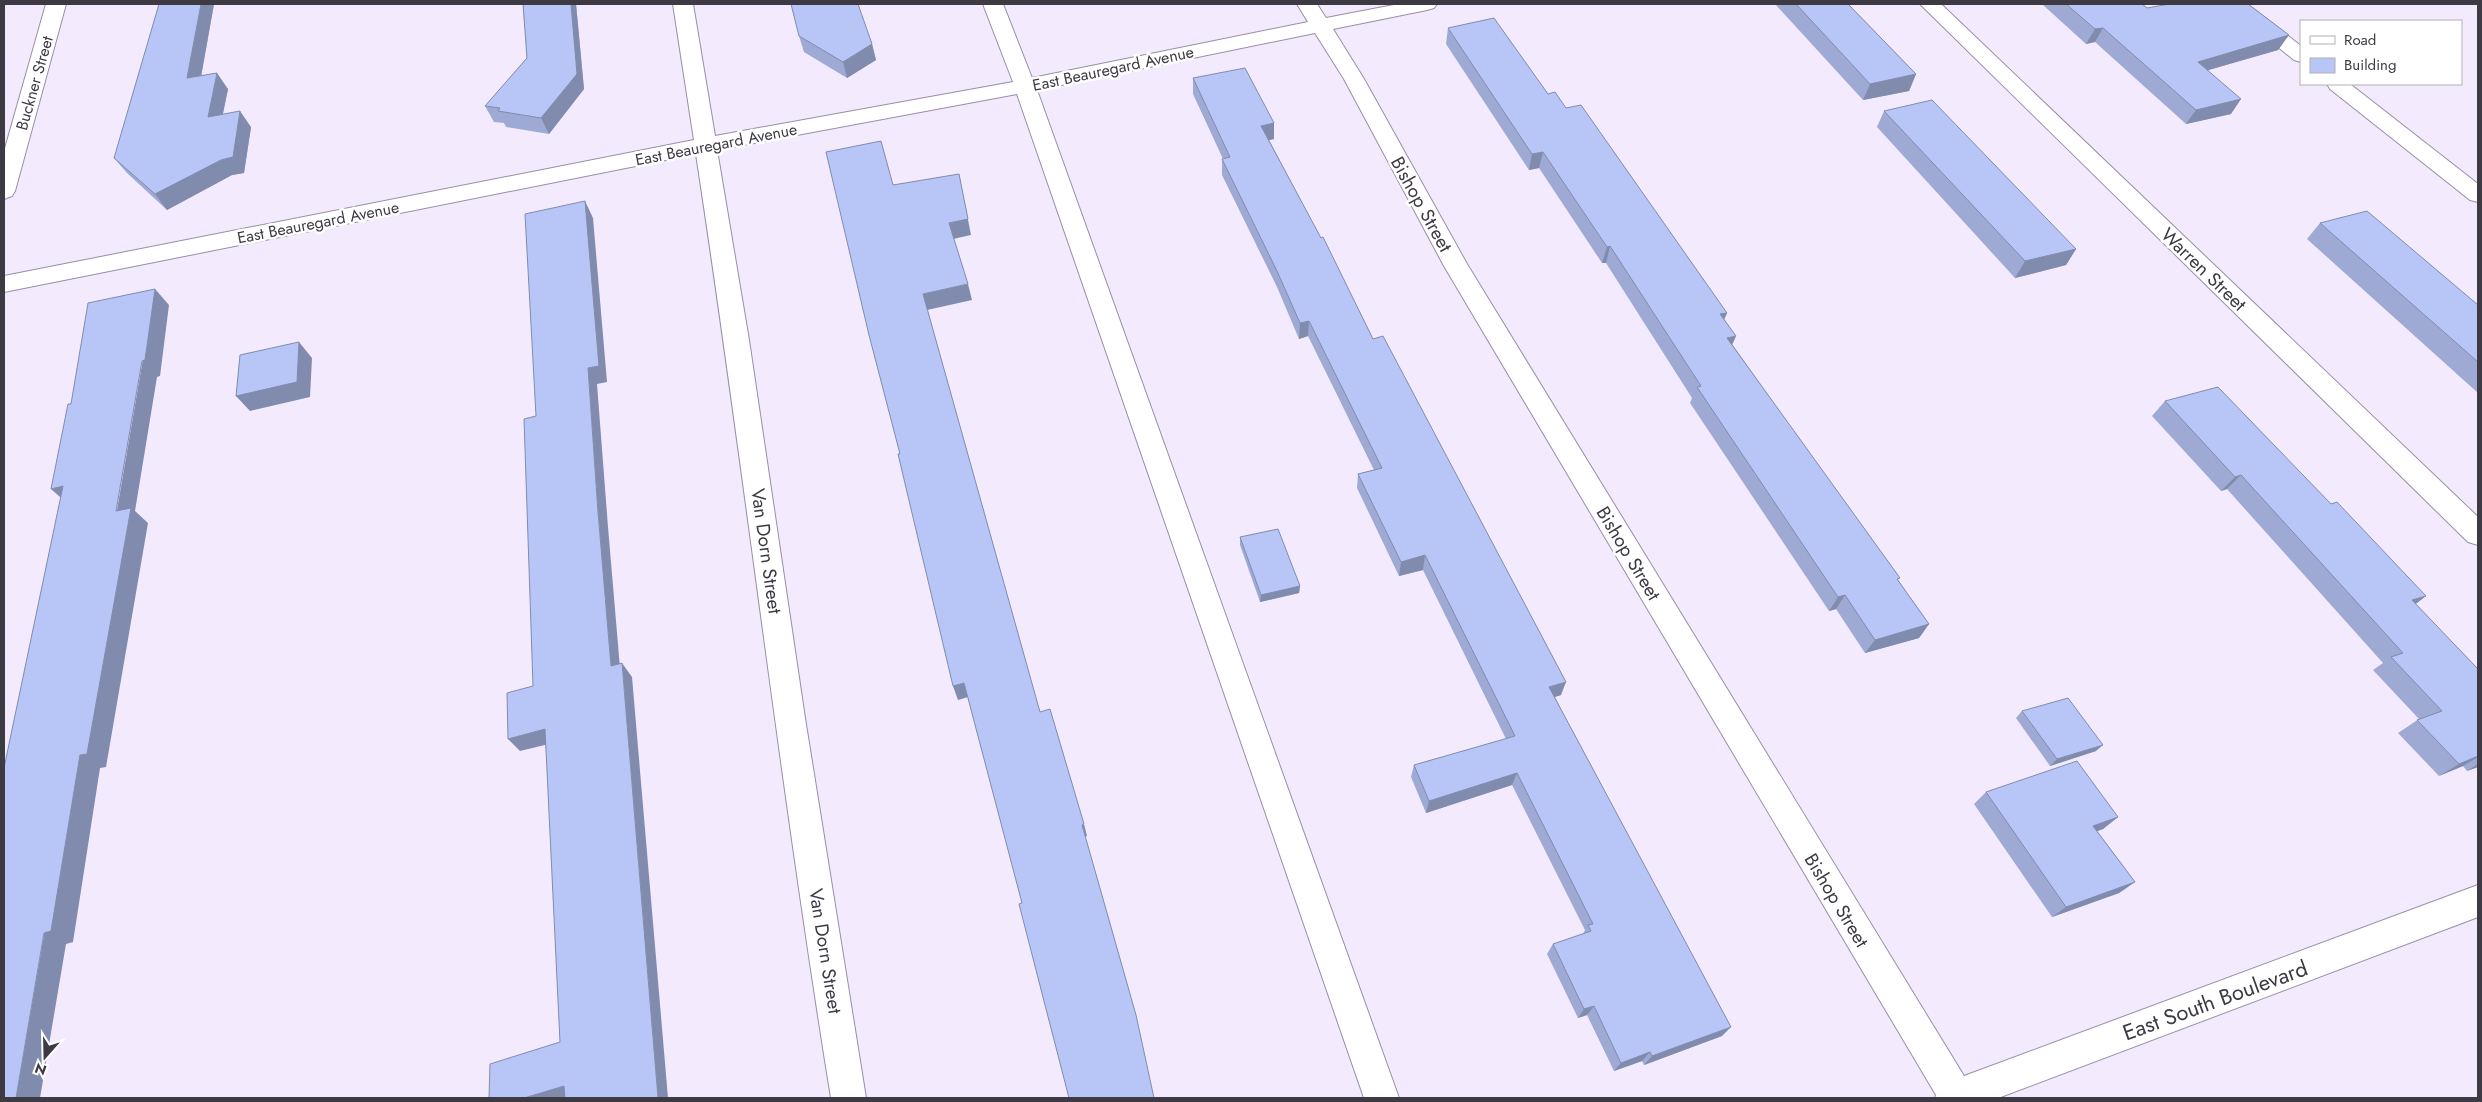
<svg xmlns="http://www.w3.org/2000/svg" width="2482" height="1102" viewBox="0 0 2482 1102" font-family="Jost,sans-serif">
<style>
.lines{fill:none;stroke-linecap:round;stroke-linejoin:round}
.minor-casing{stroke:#998ea6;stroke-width:2}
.minor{fill:#fff;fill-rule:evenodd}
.wall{fill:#9eaad4}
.shaded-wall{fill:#818bad}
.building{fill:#b8c6f7;stroke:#818bad}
.labels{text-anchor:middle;stroke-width:5;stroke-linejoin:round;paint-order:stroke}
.far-street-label{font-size:16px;fill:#3e3a44;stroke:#fff}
.street-label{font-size:19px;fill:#3e3a44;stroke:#fff}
.near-street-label{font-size:22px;fill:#3e3a44;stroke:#fff}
</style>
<rect width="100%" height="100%" fill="#f3eafe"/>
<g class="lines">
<g class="minor-casing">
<g id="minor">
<path d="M46,4H66L15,191L12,196L4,199V152Z"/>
<path d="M673,4H693L715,136L1013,82L983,4H1003L1032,78L1308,22L1297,4H1317L1326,18L1399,4H1437L1434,8L1427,10L1333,29L1364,79L1467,264L1964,1076L2478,885V917L1998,1098H1935L1936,1095L1444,266L1344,79L1315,33L1037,90L1399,1098H1364L1017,94L717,150L749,340L805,718L866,1098H831C780,784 744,468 696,154L4,292V276L694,140Z"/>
<path d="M1920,4H1941L2478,517V545L2468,542Z"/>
<path d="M2225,4H2247L2301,46V62L2294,60Z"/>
<path d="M2327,84H2350L2478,184V202L2470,200L2330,89Z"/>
</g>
</g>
<use href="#minor" class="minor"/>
</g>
<g class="wall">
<path d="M214,4L201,76L228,89L223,114L251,127L244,173L232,175L167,210L127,173L114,158Z"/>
<path d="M523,4H576L584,89L549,134L506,127L504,123L494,122L485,106L527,58Z"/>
<path d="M1775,4H1848L1916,74L1909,91L1863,100Z"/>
<path d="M2042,4H2142L2147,8L2289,35L2278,50L2208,70L2231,114L2186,124L2095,42L2086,44Z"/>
<path d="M1448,28L1548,94L1566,108L1727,313L1724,319L1736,336L1732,344L1929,624L1919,638L1865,653L1836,609L1829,611L1690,403L1692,398L1606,263H1602L1539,168L1529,170L1446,44Z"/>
<path d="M799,36L872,44L876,60L847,78L804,52Z"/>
<path d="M1193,78L1274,139L1269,140L1373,339L1561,695L1555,697L1722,1036L1644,1065L1642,1061L1614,1071L1587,1015L1578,1018L1547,954L1553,944L1583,934L1585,930L1512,785L1426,813L1411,777L1414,765L1506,739L1423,570L1399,576L1357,488L1358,474L1374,470L1308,336L1299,339L1277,287L1222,175V159H1223L1193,94Z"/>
<path d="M1884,111L2076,249L2066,265L2015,278L1877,127Z"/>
<path d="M2320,223L2478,305V393L2307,239Z"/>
<path d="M2165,401L2331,504L2426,596L2415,604L2478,669V767L2467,771L2463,766L2439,776L2398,733L2419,719L2373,670L2383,663L2227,489L2221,491L2152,416Z"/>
<path d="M1240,537L1300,586L1299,593L1260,602L1240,545Z"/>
<path d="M2022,711L2096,751L2050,766L2016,718Z"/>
<path d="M1986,792L2118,817L2103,829L2097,831L2135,882L2119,893L2052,917L1974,804Z"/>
</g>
<g class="shaded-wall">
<path d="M201,4H214L198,94L187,78Z"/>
<path d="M571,4H576L584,89L549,134L541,118Z"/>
<path d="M2103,28L2095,42L2086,44L2095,29Z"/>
<path d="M2289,35L2278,50L2188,76L2198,62Z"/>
<path d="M872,44L876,60L847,78L843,62Z"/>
<path d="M217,73L228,89L219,132L208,117Z"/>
<path d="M1916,74L1909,91L1863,100L1870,84Z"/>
<path d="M2241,99L2231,114L2186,124L2196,110Z"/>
<path d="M240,111L251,127L244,173L232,175L167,210L155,194Z"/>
<path d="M1274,123V139L1261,142V126Z"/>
<path d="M1543,152L1539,168L1529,170L1532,154Z"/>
<path d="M959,174L971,235L953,239L949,223Z"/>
<path d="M585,201L593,218L607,382L597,384L608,527L621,680L611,666L598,512L588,368Z"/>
<path d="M1610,246L1606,263H1602L1607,247Z"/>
<path d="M2076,249L2066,265L2015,278L2025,261Z"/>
<path d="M968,284L972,300L927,310L923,294Z"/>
<path d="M155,289L169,305L160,376L157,377L135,511L148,523L106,767L100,768L73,942L66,944L40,1098H16Z"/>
<path d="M1727,313L1720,329V314Z"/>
<path d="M1309,321L1308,336L1299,339L1300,323Z"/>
<path d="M1736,336L1729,352L1727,338Z"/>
<path d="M299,342L312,358L310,397L250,411L236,396Z"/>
<path d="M2241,475L2227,489L2221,491L2235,477Z"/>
<path d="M63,486L68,504L51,489Z"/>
<path d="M1425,555L1423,570L1399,576L1401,562Z"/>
<path d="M1300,586L1299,593L1260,602L1261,595Z"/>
<path d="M1845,595L1836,609L1829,611L1838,597Z"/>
<path d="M2426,596L2408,610L2412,600Z"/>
<path d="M1929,624L1919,638L1865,653L1875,640Z"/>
<path d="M622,663L632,677L668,1098H658Z"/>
<path d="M1566,682L1561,695L1544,700L1549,687Z"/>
<path d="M964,683L968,697L958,700L953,686Z"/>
<path d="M545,729L557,742L520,751L508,739Z"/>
<path d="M2103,745L2096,751L2050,766L2057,759Z"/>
<path d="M2478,756V757L2463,766L2439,776L2459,764Z"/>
<path d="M2478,764V767L2467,771Z"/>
<path d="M1517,773L1512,785L1426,813L1429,801Z"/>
<path d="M2118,817L2103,829L2079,838L2093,826Z"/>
<path d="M1084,824L1087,836L1085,837L1082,825Z"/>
<path d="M2135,882L2119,893L2052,917L2066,907Z"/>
<path d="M1594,1006L1587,1015L1578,1018L1584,1009Z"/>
<path d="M1731,1027L1722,1036L1644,1065L1652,1056Z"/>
<path d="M1650,1052L1642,1061L1614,1071L1621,1063Z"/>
<path d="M564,1086L577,1094L564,1098H524Z"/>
</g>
<g class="building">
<path d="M159,4H201L187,78L217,73L208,117L240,111L233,157L221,160L155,194L114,158Z"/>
<path d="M523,4H571L577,74L541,118L498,111L500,108L485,106L527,58Z"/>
<path d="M791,4H858L872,44L843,62L799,36Z"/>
<path d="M1796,4H1848L1916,74L1870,84Z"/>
<path d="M2066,4H2142L2147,8L2169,4H2248L2289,35L2198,62L2241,99L2196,110L2103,28L2095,29Z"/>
<path d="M1494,18L1548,94L1555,92L1566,108L1581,105L1727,313L1720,314L1736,336L1727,338L1900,578L1897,579L1929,624L1875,640L1845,595L1838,597L1697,387L1701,386L1610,246L1607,247L1543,152L1532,154L1448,28Z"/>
<path d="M1245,68L1274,123L1261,126L1321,238L1323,237L1373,339L1383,336L1566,682L1549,687L1731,1027L1652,1056L1650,1052L1621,1063L1594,1006L1584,1009L1553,944L1591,931L1588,925L1593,924L1517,773L1429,801L1414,765L1515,736L1425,555L1401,562L1358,474L1382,468L1309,321L1300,323L1277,271L1222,159L1230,157L1193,78Z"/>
<path d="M1932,100L2076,249L2025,261L1884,111Z"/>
<path d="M881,141L893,185L959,174L968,219L949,223L968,284L923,294L1040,712L1050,709L1084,824L1082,825L1136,1015L1154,1098H1069L1019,904L1022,903L964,683L953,686L898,454H900L869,335L826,152Z"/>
<path d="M585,201L599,366L588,368L598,512L611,666L622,663L658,1098H565L564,1086L524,1098H489L490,1064L560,1042L545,729L508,739L507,693L533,686L524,419L536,416L525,214Z"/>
<path d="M2367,211L2478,305V362L2320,223Z"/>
<path d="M155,289L145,360L142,361L116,511L131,508L87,754L80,755L51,931L44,933L16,1098H4V768L63,486L51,489L68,404H71L88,303Z"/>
<path d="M299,342L297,382L236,396L240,355Z"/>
<path d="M2218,387L2331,504L2337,502L2426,596L2412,600L2478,669V756L2459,764L2417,720L2442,711L2391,657L2403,653L2241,475L2235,477L2165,401Z"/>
<path d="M1278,529L1300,586L1261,595L1240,537Z"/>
<path d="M2068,698L2103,745L2057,759L2022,711Z"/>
<path d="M2077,761L2118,817L2093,826L2135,882L2066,907L1986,792Z"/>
</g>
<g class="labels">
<g class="far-street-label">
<text transform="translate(1113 68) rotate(-12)" y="6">East Beauregard Avenue</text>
<text transform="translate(34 83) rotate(-74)" y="6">Buckner Street</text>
<text transform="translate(716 144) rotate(-11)" y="6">East Beauregard Avenue</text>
<text transform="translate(318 222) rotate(-11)" y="6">East Beauregard Avenue</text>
</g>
<g class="street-label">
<text transform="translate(1422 204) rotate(61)" y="7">Bishop Street</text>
<text transform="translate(2204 269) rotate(44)" y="7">Warren Street</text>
<text transform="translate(767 551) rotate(82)" y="7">Van Dorn Street</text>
<text transform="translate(1629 553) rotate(59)" y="7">Bishop Street</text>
<text transform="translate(1837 900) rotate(59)" y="7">Bishop Street</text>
<text transform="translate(826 951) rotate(81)" y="7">Van Dorn Street</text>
</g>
<g class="near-street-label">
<text transform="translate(2215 1000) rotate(-20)" y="8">East South Boulevard</text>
</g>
</g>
<rect width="2482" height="1102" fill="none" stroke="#3e3a44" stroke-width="10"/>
<rect x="2300" y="20" width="162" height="65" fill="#ffffff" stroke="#b2b0b4"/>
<rect x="2310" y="36" width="25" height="8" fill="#ffffff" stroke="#b2b0b4"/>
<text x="2344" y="45" font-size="15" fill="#3e3a44">Road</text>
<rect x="2310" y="58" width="25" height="15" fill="#b8c6f7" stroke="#b2b0b4"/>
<text x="2344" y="70" font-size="15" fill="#3e3a44">Building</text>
<g transform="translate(45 1057) rotate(200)" stroke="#ffffff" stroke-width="4" paint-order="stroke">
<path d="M0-4L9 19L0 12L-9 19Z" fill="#3e3a44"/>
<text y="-8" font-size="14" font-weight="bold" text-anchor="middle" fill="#3e3a44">N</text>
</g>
</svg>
